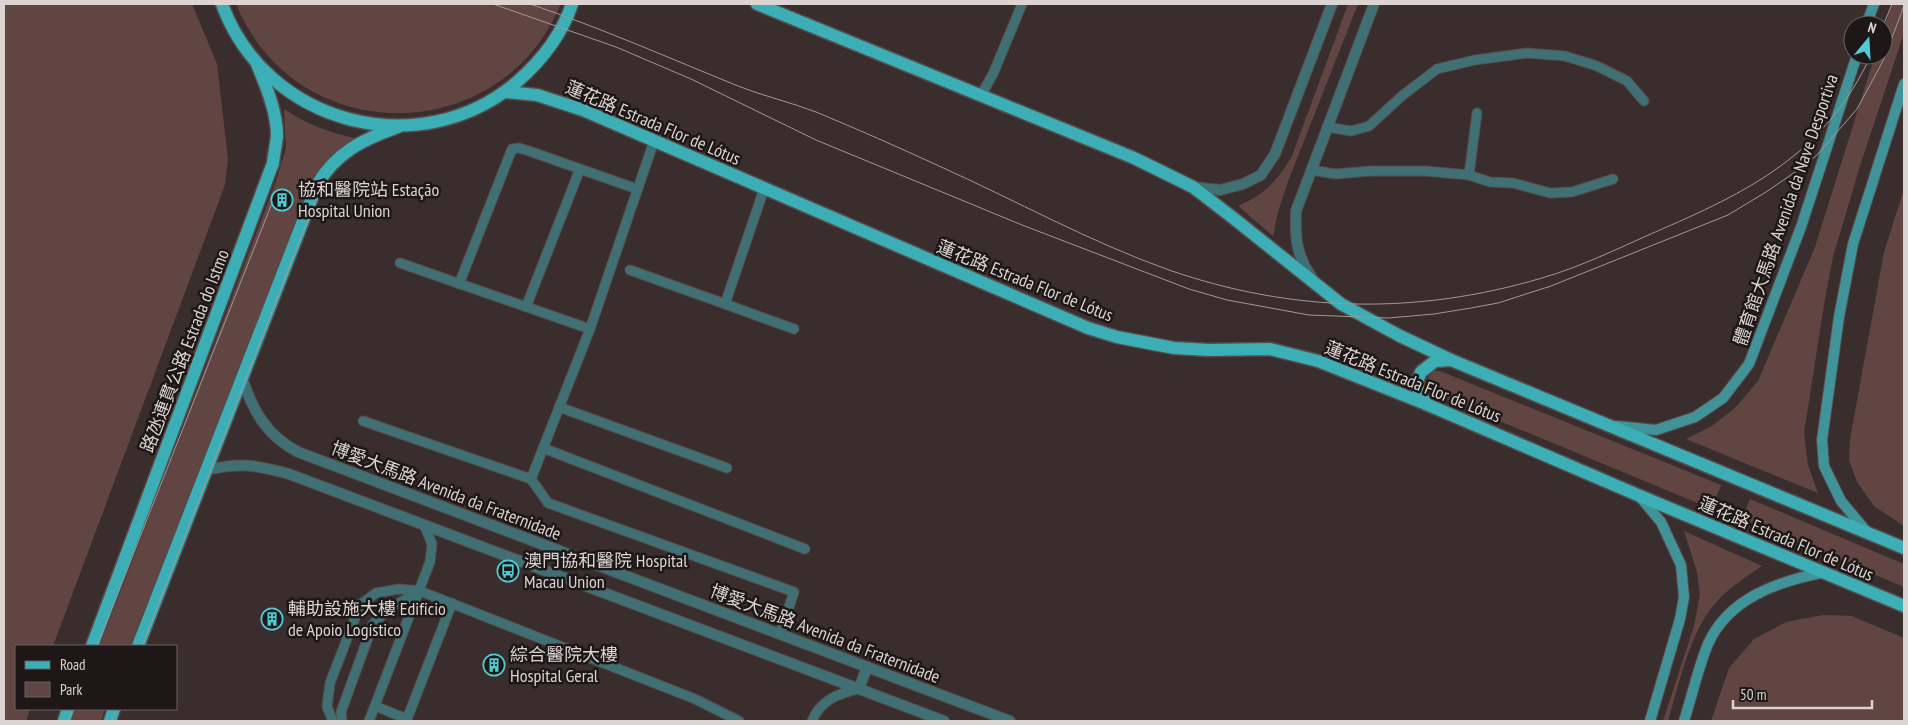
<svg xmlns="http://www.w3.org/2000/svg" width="1908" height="725" viewBox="0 0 1908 725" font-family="'PT Sans Narrow','Noto Sans SC',sans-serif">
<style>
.green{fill:#604543}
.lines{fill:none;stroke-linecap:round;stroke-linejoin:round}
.service-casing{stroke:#564c4b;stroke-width:11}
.minor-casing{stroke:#564c4b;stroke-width:12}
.secondary-casing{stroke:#564c4b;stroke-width:12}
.primary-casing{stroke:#564c4b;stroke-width:15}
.service{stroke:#407074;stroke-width:9}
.minor{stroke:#407074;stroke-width:10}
.secondary{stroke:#409399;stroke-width:10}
.primary{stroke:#3caeb6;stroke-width:12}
.tram{stroke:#a19897;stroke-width:1}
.labels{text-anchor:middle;stroke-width:5;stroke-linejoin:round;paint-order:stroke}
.street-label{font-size:18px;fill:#dbd4d3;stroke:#1d1817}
.poi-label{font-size:18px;fill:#dbd4d3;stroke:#1d1817;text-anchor:start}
</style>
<rect width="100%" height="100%" fill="#392e2d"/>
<g class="green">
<path d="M4,4H192L217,64L228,159L225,185L53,646H16V709H30L26,721H4Z"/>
<path d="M236,4H561C553,21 544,38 532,52C461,135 327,134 260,46C250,33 242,19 236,4Z"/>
<path d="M1348,4H1358L1287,184L1278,212L1273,236L1238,206C1265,194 1277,181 1292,156Z"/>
<path d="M1892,4H1904V33L1860,166L1833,257L1825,299L1804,433L1808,465L1818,493L1686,439L1712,426L1735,408L1758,381L1815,247L1875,55H1883V31Z"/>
<path d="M284,109C307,124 329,133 355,138C336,152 320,167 309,189L130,646H100L276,181L286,148Z"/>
<path d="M1904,189V526L1874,506L1857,482L1849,460L1850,439L1884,252Z"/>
<path d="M1434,371H1440L1721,485L1712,509L1432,393L1427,389C1426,382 1427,376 1434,371Z"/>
<path d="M1750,499L1904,564V587L1742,519Z"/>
<path d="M1684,531L1762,566C1747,576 1732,586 1719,599C1690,629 1680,682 1668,721H1663L1694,626L1700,594L1697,572Z"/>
<path d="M1823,615L1852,616L1904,638V721H1711L1729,668L1754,639L1786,622Z"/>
<path d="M76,709H105L101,721H71Z"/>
</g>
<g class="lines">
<g class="service-casing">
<g id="service">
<path d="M981,95L993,74L1022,4"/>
<path d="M1327,127L1351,131L1369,126L1403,95L1437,69L1475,60L1527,53L1565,56L1597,66L1627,81L1644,101"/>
<path d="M1311,170L1336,174L1371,171H1425L1469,175L1490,182L1513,183L1550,193L1572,192L1613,179"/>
<path d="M1469,175L1477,113"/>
<path d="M400,263L590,329L654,141"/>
<path d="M630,270L725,304L764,189"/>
<path d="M459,284L512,149L519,148L529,151L637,189"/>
<path d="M725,304L794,329"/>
<path d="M526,307L580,169"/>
<path d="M559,407L727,468"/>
<path d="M363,421L531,479L548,503L794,592L780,634"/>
<path d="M543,448L805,549"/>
<path d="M531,479L590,329"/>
<path d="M375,706L407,719L452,603"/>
<path d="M333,721L327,707L330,683L360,605L376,593L399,589L420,591L695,699L739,721"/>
<path d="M342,721L341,712L373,624L389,609L420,591"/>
<path d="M369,721L430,562L432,544L425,527"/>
<path d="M812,721C820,701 838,693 859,689"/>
</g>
</g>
<g class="minor-casing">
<g id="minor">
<path d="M1193,187L1220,190L1243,184L1261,175L1275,154L1332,4"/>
<path d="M1312,278C1296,255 1295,238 1296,211L1374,4"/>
<path d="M242,378C253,411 266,435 298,452L1010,721"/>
<path d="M206,470C241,462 255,465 289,474L944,721"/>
<path d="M859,689L867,667"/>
</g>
</g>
<g class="secondary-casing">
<g id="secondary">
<path d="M1866,25L1874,4"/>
<path d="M1617,426L1656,430L1695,417L1723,398L1749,364L1801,227L1857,55"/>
<path d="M1640,497L1661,522L1681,565L1684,597L1680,619L1650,721"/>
<path d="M1867,532L1841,501L1824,466L1822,440L1839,317L1853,244L1904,84"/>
<path d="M1684,721C1692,696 1698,668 1708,644C1728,599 1776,582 1821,573"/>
</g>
</g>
<g class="primary-casing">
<g id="primary">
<path d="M222,4C266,125 421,165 518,81C542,60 562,34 572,4"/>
<path d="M757,4L1134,158L1193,187L1232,217L1341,304L1400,336L1451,360L1904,548"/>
<path d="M505,92L537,95L583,110L1088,328L1117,337L1174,348L1209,350L1270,349L1318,361L1426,404L1640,496L1904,606"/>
<path d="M1426,404L1418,389V379L1421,372L1435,361L1451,360"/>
<path d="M92,646L273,163C274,154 276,145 277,136C277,112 266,86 257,64"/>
<path d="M138,646L317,185C336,152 364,139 398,127"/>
<path d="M64,721L68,709"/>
<path d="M110,721L114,709"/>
</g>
</g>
<use href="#service" class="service"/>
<use href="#minor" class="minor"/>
<use href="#secondary" class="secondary"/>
<use href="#primary" class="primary"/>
<g class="tram">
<path d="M493,4L616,47L691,79L816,140L1022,225L1189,289L1227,300L1309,315L1388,318L1434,314L1471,308L1498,303L1551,286L1728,215L1766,192L1801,168L1817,155L1857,109L1884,59L1904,6"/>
<path d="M530,4C601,28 669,58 738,86C763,96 790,102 816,112C857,129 898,147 939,166C1015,200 1090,242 1169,270C1293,313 1417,315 1542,278C1580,267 1617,249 1653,233C1748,192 1825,155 1871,55"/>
<path d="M1883,26L1892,4"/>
<path d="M97,646L272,203"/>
<path d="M142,646L316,198"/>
<path d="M68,721L73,709"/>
<path d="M112,721L117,709"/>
</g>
</g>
<defs>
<g id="building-ring" transform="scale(1.125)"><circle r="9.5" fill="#1d1817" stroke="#51ccd4" stroke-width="1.5"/><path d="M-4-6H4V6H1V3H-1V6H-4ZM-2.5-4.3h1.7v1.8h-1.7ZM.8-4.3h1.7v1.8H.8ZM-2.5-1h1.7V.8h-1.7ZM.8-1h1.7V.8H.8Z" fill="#51ccd4"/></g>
<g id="bus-ring" transform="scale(1.125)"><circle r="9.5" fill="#1d1817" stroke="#51ccd4" stroke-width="1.5"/><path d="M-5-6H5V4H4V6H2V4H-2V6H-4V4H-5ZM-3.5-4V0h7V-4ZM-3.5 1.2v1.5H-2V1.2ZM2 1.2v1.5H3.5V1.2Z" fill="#51ccd4"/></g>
</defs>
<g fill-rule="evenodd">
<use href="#building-ring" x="282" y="200"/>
<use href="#bus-ring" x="508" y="571"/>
<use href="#building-ring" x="272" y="619"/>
<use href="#building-ring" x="494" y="665"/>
</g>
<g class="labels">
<g class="street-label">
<text transform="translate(653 123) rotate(23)" y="6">蓮花路 Estrada Flor de Lótus</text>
<text transform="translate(1786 210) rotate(-71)" y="6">體育館大馬路 Avenida da Nave Desportiva</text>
<text transform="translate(1025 281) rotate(22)" y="6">蓮花路 Estrada Flor de Lótus</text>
<text transform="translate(185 351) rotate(-69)" y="6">路氹連貫公路 Estrada do Istmo</text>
<text transform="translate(1413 382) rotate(22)" y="6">蓮花路 Estrada Flor de Lótus</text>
<text transform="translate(446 491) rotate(21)" y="6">博愛大馬路 Avenida da Fraternidade</text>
<text transform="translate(1786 539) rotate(23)" y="6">蓮花路 Estrada Flor de Lótus</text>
<text transform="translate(825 634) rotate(21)" y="6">博愛大馬路 Avenida da Fraternidade</text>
</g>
<g class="poi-label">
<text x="298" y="196">協和醫院站 Estação<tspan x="298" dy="21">Hospital Union</tspan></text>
<text x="524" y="567">澳門協和醫院 Hospital<tspan x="524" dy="21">Macau Union</tspan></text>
<text x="288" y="615">輔助設施大樓 Edifício<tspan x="288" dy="21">de Apoio Logístico</tspan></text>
<text x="510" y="661">綜合醫院大樓<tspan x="510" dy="21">Hospital Geral</tspan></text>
</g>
</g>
<rect width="1908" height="725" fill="none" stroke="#dbd4d3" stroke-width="10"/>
<rect x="15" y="645" width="162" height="65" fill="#1d1817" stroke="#696362"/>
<rect x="25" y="661" width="25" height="8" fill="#3caeb6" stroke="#696362"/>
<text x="60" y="670" font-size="15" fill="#dbd4d3">Road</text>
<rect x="25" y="682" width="25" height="15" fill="#604543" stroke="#696362"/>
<text x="60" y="695" font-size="15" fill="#dbd4d3">Park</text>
<g transform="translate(1868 40) rotate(18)"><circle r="24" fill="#1d1817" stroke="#696362"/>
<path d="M0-4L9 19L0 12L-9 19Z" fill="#51ccd4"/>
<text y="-8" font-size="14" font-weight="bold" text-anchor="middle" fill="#dbd4d3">N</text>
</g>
<path d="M1733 700v8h139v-8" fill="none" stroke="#dbd4d3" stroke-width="2.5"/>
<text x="1740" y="700" font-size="15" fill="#dbd4d3" stroke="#1d1817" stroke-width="4" paint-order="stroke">50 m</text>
</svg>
